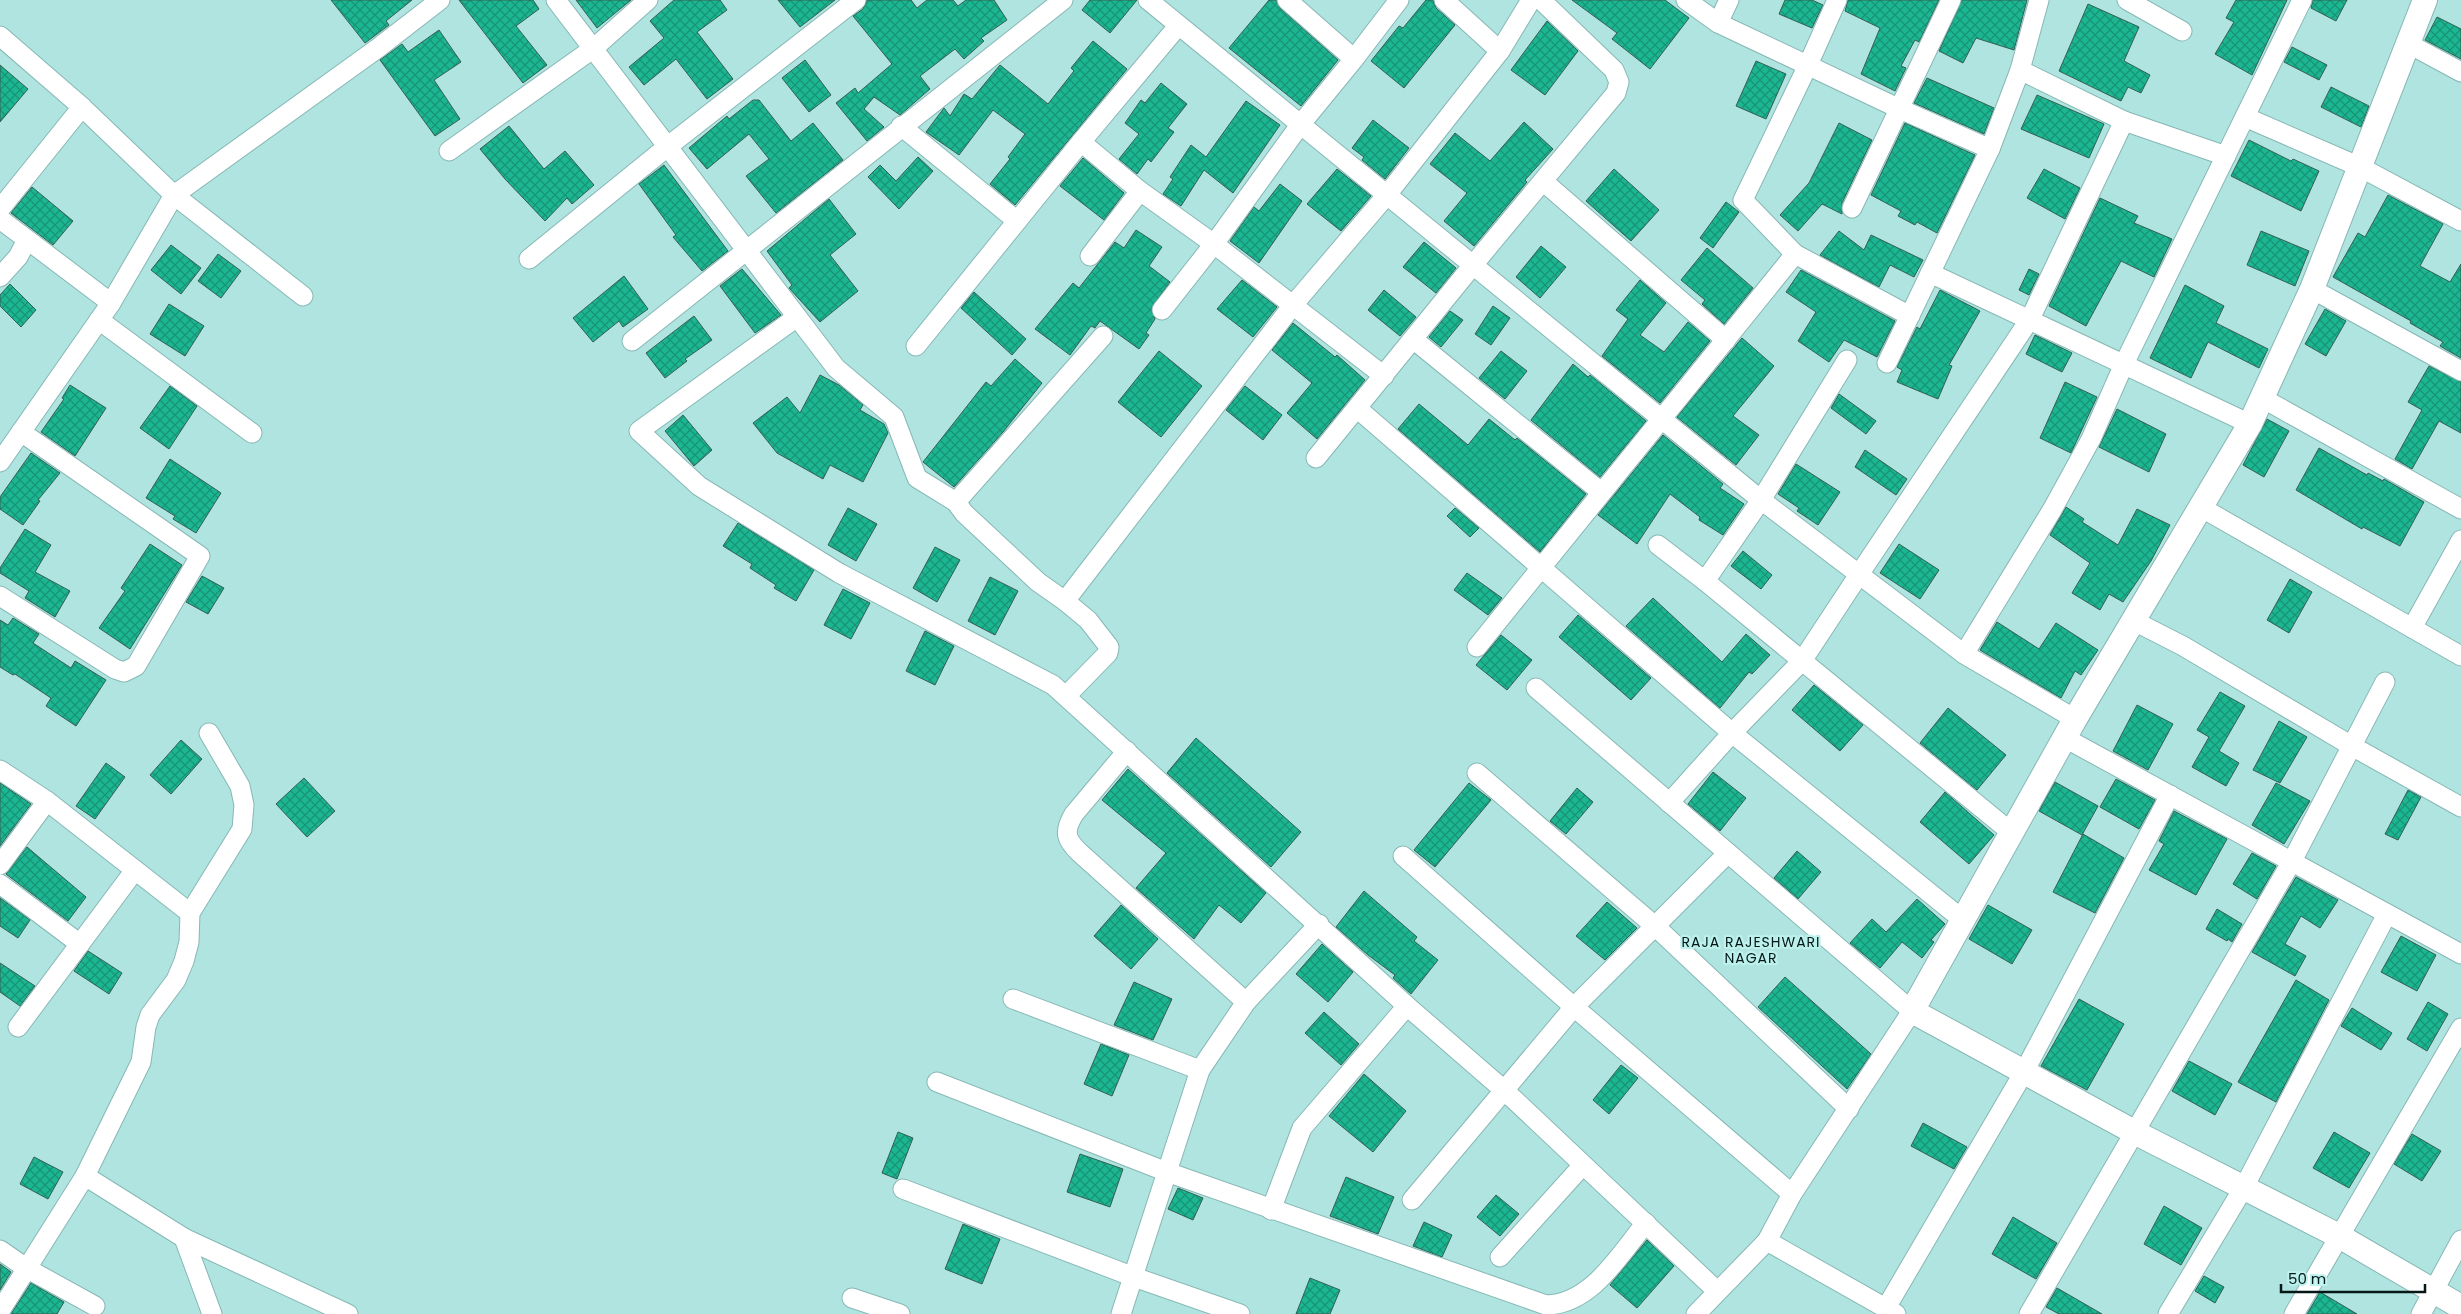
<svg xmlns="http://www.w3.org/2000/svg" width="2461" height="1314" viewBox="0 0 2461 1314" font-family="Poppins,sans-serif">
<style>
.building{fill:url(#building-cross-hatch);stroke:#345f51}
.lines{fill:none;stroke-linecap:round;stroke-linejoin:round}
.minor-casing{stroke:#86b8b5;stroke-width:21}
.tertiary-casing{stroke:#86b8b5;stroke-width:26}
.minor{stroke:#fff;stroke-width:19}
.tertiary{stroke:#fff;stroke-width:24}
.labels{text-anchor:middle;stroke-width:4.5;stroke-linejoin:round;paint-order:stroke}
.neighbourhood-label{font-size:14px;letter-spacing:1px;fill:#051817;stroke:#bdf1ed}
</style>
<defs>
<pattern id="building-cross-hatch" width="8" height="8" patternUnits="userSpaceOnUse" patternTransform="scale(1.25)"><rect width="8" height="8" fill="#1cb792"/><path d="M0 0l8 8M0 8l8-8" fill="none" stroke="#179476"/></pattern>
</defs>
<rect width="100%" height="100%" fill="#b0e4e0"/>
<g class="building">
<path d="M331,0H412L386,21L389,25L365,43Z"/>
<path d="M459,0H533L539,9L516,26L547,65L523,83Z"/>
<path d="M576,0H631L597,28Z"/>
<path d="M674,0H720L727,10L697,32L733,79L707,99L676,59L644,85L629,67L664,38L650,21Z"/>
<path d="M778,0H835L800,27Z"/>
<path d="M867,0H911L917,8L927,0H953L958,6L966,0H994L1007,20L981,38L984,41L964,59L955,49L920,76L930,89L900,115L874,97L864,109L884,127L867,141L836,103L855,88L858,93L892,64L853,16L863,9Z"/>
<path d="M1090,0H1137L1110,33L1082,10Z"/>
<path d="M1269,0H1276L1280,8L1338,60L1301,106L1229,48Z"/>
<path d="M1426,0H1433L1436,8L1455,25L1404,88L1371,61L1399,26L1403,28Z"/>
<path d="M1572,0H1665L1689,18L1650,69L1612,39L1617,33Z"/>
<path d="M1785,0H1812L1823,5L1812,28L1779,14Z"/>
<path d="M1848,0H1939L1919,42L1915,40L1901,66L1906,68L1895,91L1861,74L1880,28L1845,11Z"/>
<path d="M1962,0H2027L2014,50L1976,38L1963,63L1939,51Z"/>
<path d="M2236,0H2287L2252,75L2215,54L2234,22L2226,18Z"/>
<path d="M2313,0H2347L2336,21L2311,8Z"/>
<path d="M2088,4L2139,27L2124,61L2150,75L2141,93L2128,87L2121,101L2059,71Z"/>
<path d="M2437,17L2461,29V59L2425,40Z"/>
<path d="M1547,21L1578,51L1545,95L1511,70Z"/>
<path d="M439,30L461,62L434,80L460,119L435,136L380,60L402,44L408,52Z"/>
<path d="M1093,41L1127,69L1015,205L990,184L1010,159L1008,157L1025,134L993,110L959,155L926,132L944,108L950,116L964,94L972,99L1000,65L1048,104L1074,71L1071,68Z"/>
<path d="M2292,47L2327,65L2319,80L2284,62Z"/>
<path d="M805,60L831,95L809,112L782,78Z"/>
<path d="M1756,61L1786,74L1766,119L1736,106Z"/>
<path d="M0,65L28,89L0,122Z"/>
<path d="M1927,78L1994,108L1984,134L1914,103Z"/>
<path d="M1161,83L1187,104L1168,128L1174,132L1151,162L1148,159L1137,174L1119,159L1139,134L1125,123L1141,100L1145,103Z"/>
<path d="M2331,87L2369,106L2361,127L2321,107Z"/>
<path d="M2037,95L2104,124L2089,158L2021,129Z"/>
<path d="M753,100H759L791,141L813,123L843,160L776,213L746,176L769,159L749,134L707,169L689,148L727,116L729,119Z"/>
<path d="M1246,101L1280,125L1233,193L1204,170L1181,206L1163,194L1173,179L1170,177L1191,145L1206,157Z"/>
<path d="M1373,120L1409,148L1385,179L1362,160L1364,157L1352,148Z"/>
<path d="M1524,122L1553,149L1525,180L1527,182L1474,246L1444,221L1467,193L1430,164L1455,133L1490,161Z"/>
<path d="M1839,123L1872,140L1842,203V214L1822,204L1798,231L1780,215L1809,183Z"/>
<path d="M1905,123L1975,155L1937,233L1917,222L1915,225L1898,216L1901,211L1871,195Z"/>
<path d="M509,126L544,169L565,151L594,185L572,204L567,198L545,221L505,179L480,149Z"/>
<path d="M2249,140L2291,161L2293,159L2319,171L2301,211L2231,176Z"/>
<path d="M918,157L933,171L899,209L868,177L880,165L896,181Z"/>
<path d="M1083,158L1124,193L1104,220L1060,186Z"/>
<path d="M664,165L728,251L702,271L673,237L676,235L639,184Z"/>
<path d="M1337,169L1371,196L1341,231L1307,204Z"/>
<path d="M1614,169L1659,210L1631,241L1586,201Z"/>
<path d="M2044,169L2080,188L2065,219L2027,198Z"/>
<path d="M1280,184L1302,201L1259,263L1230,241L1254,207L1259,211Z"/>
<path d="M32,187L73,221L53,245L11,213Z"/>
<path d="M2388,195L2443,224L2420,266L2450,282L2461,264V358L2440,346L2443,342L2410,323L2411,321L2333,277L2358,233L2365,237Z"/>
<path d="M2100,198L2138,216L2134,223L2172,239L2154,277L2121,261L2086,326L2049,306Z"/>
<path d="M829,199L856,234L830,255L858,291L820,322L789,288L792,285L767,251Z"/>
<path d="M1726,202L1739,212L1713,248L1700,238Z"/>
<path d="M1136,230L1162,247L1149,266L1170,282L1151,308L1155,319L1146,333L1149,335L1139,349L1100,321L1095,328L1091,326L1070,355L1035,329L1073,283L1079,288L1115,242L1124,248Z"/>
<path d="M1839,231L1864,250L1871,235L1923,260L1914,277L1890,265L1879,287L1820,255Z"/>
<path d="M2261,231L2309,251L2295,286L2247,265Z"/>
<path d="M1424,242L1456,268L1436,293L1403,267Z"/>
<path d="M171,245L201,268L181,294L151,270Z"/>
<path d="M1541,246L1566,267L1540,298L1516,277Z"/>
<path d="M1707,248L1753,288L1724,324L1702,304L1705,300L1681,280Z"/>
<path d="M218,254L241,271L221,298L198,281Z"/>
<path d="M742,269L781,315L755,333L720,286Z"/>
<path d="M2029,269L2039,274L2029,295L2019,290Z"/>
<path d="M1801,270L1895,321L1877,357L1844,340L1829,362L1798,341L1816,312L1786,292Z"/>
<path d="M624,276L648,309L623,327L619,321L593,342L573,318Z"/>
<path d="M1242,280L1277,307L1253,337L1217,309Z"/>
<path d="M1640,280L1666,303L1640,335L1664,352L1688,322L1710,341L1660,403L1602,356L1628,319L1616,310Z"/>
<path d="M10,284L36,310L21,327L0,306V295Z"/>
<path d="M2185,285L2224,306L2216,323L2268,349L2259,368L2208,342L2191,378L2150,358Z"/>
<path d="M1384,290L1416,317L1400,336L1368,310Z"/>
<path d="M1940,290L1980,311L1949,365L1952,366L1938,399L1897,382L1902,370L1897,367L1917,327L1920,329Z"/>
<path d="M974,292L1026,339L1012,355L961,308Z"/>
<path d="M169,304L204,326L185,356L150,334Z"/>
<path d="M1493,306L1510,318L1491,345L1475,334Z"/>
<path d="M2325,309L2346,321L2326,356L2305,344Z"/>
<path d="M1450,311L1463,320L1441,347L1429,337Z"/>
<path d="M694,316L712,340L685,359L687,361L665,378L646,353Z"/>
<path d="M1293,323L1335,357L1337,355L1365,380L1317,439L1287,413L1312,383L1272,350Z"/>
<path d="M2035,335L2072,353L2062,372L2026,354Z"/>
<path d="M1742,338L1774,366L1733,416L1759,435L1736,465L1677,417Z"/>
<path d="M1159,351L1202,386L1161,437L1118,402Z"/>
<path d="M1501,351L1527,371L1505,399L1479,378Z"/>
<path d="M1015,359L1042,383L1003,432L954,487L923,462L986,382L991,386Z"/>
<path d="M1573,364L1588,377L1590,375L1646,421L1600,477L1531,420Z"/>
<path d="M2429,366L2461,382V433L2439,421L2412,469L2395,459L2422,410L2408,402Z"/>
<path d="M820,375L839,385L863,405L860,410L884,424L888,433L863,482L830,465L823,479L777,453L753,423L787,397L800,413Z"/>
<path d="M2065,382L2097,397L2071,453L2040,438Z"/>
<path d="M70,385L106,408L75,456L41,432L64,399L62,398Z"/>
<path d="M170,386L197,406L169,449L140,428Z"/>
<path d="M1245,386L1282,415L1263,440L1226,410Z"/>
<path d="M1839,394L1876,421L1866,434L1831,408Z"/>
<path d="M1419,404L1468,445L1489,419L1515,440L1517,438L1586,494L1540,552L1398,429Z"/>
<path d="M2117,409L2166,434L2149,472L2099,447Z"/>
<path d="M683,415L712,450L694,466L665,431Z"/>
<path d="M2267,419L2289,431L2264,477L2243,465Z"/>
<path d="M1663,435L1723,484L1720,488L1744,504L1723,535L1699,520L1700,517L1670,494L1637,544L1598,515Z"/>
<path d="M2319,448L2367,475L2368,473L2383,481L2384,479L2424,502L2400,546L2363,527L2362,529L2296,490Z"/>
<path d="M1865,450L1907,479L1896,495L1855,467Z"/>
<path d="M31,453L60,473L38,500L40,501L23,525L0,509V497Z"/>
<path d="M170,459L221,493L196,533L173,519L175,516L146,498Z"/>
<path d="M1796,464L1840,492L1818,525L1797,511L1799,508L1778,494Z"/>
<path d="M2066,507L2084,519L2082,522L2118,545L2137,509L2170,525L2151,561L2123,602L2109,594L2100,610L2072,593L2090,563L2050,535Z"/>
<path d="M848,508L877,524L856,561L828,545Z"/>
<path d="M1455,508L1479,528L1470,537L1447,516Z"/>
<path d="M738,523L814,570L796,601L774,588L776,585L750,568L752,564L723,546Z"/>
<path d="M25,529L51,545L35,572L70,591L55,617L25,598L29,591L0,573V568Z"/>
<path d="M150,544L182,565L130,649L99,628L125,591L121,588Z"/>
<path d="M1899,544L1939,570L1920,599L1880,573Z"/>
<path d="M935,547L960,560L937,602L913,588Z"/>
<path d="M1743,551L1772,575L1761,589L1731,566Z"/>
<path d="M1467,573L1502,598L1488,615L1454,590Z"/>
<path d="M202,576L224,588L208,614L186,602Z"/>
<path d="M990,577L1018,591L995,635L968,621Z"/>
<path d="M2290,579L2312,592L2289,633L2267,620Z"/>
<path d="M843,589L870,603L851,639L824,625Z"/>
<path d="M1653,598L1722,662L1746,634L1770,655L1752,674L1749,672L1720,708L1626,626Z"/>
<path d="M1578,615L1651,678L1631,700L1559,637Z"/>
<path d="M13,618L39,634L33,643L71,668L75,661L106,680L76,726L46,706L51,698L15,674L13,675L0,667V620L8,625Z"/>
<path d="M1997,622L2039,649L2056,623L2098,650L2081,675L2075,671L2061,698L1980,650Z"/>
<path d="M925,631L954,646L935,685L906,671Z"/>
<path d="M1501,635L1532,660L1507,690L1476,665Z"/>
<path d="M1814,685L1863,725L1840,751L1792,710Z"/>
<path d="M2220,692L2245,706L2219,751L2239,763L2226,786L2192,767L2209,737L2197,730Z"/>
<path d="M2137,705L2173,724L2148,770L2113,751Z"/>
<path d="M1948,708L2006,755L1977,790L1920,743Z"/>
<path d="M2279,721L2307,737L2280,783L2253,770Z"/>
<path d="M1196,738L1301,832L1271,867L1167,773Z"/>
<path d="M181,740L202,759L171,794L150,775Z"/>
<path d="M106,763L125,777L95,819L76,806Z"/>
<path d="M1128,769L1266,893L1241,923L1219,905L1194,939L1136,888L1166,853L1102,800Z"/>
<path d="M1713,772L1746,798L1720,831L1688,804Z"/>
<path d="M304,778L335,811L307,837L276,804Z"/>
<path d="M2116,779L2155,800L2139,829L2100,807Z"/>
<path d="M2055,782L2098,806L2082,835L2039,811Z"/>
<path d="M0,783L31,804L0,846Z"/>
<path d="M1469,783L1491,800L1435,867L1414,850Z"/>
<path d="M2276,783L2310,801L2284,844L2252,825Z"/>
<path d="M1577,788L1593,802L1566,834L1550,821Z"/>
<path d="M2408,790L2421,797L2398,840L2385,834Z"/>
<path d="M1945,792L1994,835L1969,864L1920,822Z"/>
<path d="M2174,811L2227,839L2196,895L2149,870L2164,844L2159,841Z"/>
<path d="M2083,834L2124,858L2095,913L2053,892Z"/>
<path d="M27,847L86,897L68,921L6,874Z"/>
<path d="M1797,851L1821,872L1798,899L1774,878Z"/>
<path d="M2252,853L2276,866L2257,899L2233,884Z"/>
<path d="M2296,877L2338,900L2320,928L2301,916L2285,944L2306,956L2295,976L2252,952Z"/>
<path d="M1364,891L1417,937L1414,941L1438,960L1411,994L1393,978L1395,975L1368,955L1336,927Z"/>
<path d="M0,898L30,920L18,938L0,926Z"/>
<path d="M1917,899L1945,924L1931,940L1934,942L1922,958L1902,942L1880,968L1850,943L1872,919L1886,932Z"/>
<path d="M1607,902L1637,928L1605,960L1576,936Z"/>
<path d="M1121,905L1158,939L1131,969L1094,936Z"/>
<path d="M1988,905L2032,930L2012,964L1969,939Z"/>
<path d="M2217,909L2242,924L2232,942L2228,939L2227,941L2206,929Z"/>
<path d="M2401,936L2436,955L2417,991L2381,972Z"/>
<path d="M1322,944L1353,972L1328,1002L1296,974Z"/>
<path d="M88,951L122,973L109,994L74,971Z"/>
<path d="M0,963L35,986L20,1006L0,992Z"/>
<path d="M1785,977L1871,1054L1847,1089L1758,1007Z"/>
<path d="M2296,980L2329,1000L2276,1102L2238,1082Z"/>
<path d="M1134,982L1172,999L1153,1040L1114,1025Z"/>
<path d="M2079,999L2124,1024L2087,1090L2041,1066Z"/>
<path d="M2428,1002L2448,1014L2427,1051L2407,1039Z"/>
<path d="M2352,1008L2392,1033L2381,1050L2341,1026Z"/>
<path d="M1324,1012L1359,1044L1341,1065L1305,1033Z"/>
<path d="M1101,1044L1129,1055L1112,1096L1084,1084Z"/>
<path d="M2189,1061L2232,1084L2215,1115L2172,1091Z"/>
<path d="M1621,1065L1638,1078L1609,1114L1593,1100Z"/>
<path d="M1364,1074L1406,1111L1373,1152L1329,1116Z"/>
<path d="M1923,1123L1967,1147L1954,1169L1911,1146Z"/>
<path d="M898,1132L913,1138L897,1179L882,1173Z"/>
<path d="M2334,1132L2370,1153L2349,1188L2313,1168Z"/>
<path d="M2412,1134L2441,1151L2422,1181L2394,1164Z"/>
<path d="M1080,1154L1123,1169L1110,1207L1067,1192Z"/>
<path d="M34,1157L63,1172L48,1199L20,1184Z"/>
<path d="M1346,1177L1394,1197L1378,1234L1330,1216Z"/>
<path d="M1178,1188L1203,1198L1193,1220L1168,1209Z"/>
<path d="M1496,1195L1519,1214L1500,1236L1477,1217Z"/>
<path d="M2164,1206L2202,1228L2181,1265L2144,1244Z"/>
<path d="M2013,1217L2057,1243L2036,1279L1992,1254Z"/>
<path d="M1424,1222L1452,1235L1442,1257L1413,1246Z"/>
<path d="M963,1224L1000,1239L982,1284L945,1269Z"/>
<path d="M1647,1240L1674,1266L1637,1308L1610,1285Z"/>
<path d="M0,1264L11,1272L0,1290Z"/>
<path d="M2204,1276L2224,1287L2215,1303L2195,1291Z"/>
<path d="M1310,1278L1340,1290L1330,1314H1296Z"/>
<path d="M31,1283L64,1302L57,1314H11Z"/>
<path d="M2057,1288L2102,1314H2059L2046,1307Z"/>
<path d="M2320,1292L2357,1314H2307Z"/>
</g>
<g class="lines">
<g class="minor-casing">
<g id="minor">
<path d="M556,0L836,368L894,417L917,478L956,502L1103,336"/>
<path d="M1148,0L1761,500L1964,654L2075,719"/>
<path d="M1287,0L1354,59"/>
<path d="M1444,0L1500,51"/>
<path d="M1686,0L1718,23L1900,109L1990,149"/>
<path d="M1837,0L1808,65L1743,200L1795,254L1910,316"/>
<path d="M2127,0L2182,31"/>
<path d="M1718,23L1729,0"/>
<path d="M0,36L82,107L174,195L303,296"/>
<path d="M2409,44L2461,72"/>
<path d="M2245,117L2360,167L2461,221"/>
<path d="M2124,121L2226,156"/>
<path d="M901,126L1017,221"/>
<path d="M1081,142L1140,191L1214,244L1384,376"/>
<path d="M449,151L594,48L648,0"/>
<path d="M1544,182L1726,340"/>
<path d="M1852,208L1951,0"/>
<path d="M0,209L82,107"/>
<path d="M0,219L111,303"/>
<path d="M1090,256L1140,191"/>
<path d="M529,259L667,147L856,0"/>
<path d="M1930,273L2250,424"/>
<path d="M0,277L18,257L27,240"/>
<path d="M2312,289L2461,371"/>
<path d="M1162,310L1214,244L1300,125L1354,59L1399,0"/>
<path d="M797,317L639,431L699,486L839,573L1053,685L1407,1006L1505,1091L1717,1291"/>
<path d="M99,320L252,433"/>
<path d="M1413,339L1601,492"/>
<path d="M632,341L1063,0"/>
<path d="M916,346L1081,142L1178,26"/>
<path d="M1887,363L1990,149L2020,70L2039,0"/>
<path d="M2262,398L2461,509"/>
<path d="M1358,409L1732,733L1963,920"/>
<path d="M1316,458L1473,265L1616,93L1619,82L1614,70L1541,0"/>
<path d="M0,462L111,303L174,195L378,48L440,0"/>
<path d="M956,502L964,513L1038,582L1065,601"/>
<path d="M2202,508L2461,656"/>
<path d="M1658,545L1705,581L2012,833"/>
<path d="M1705,581L1761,500L1847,360"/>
<path d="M0,596L115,669L124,672L136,666L200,556L21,432"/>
<path d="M2134,621L2183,646L2350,745L2461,807"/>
<path d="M2412,628L2461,540"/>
<path d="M1477,647L1795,254"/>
<path d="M1964,654L2052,510L2091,439L2124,364L2302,0"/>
<path d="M1536,688L1912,1011L1792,1194L1767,1241L1696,1314"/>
<path d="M1066,696L1108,653L1109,647L1088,620L1065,601L1293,305L1386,196L1500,51L1531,0"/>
<path d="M2065,738L2461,954"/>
<path d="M1127,751L1074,814C1063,832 1066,840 1080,853L1246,1002"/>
<path d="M0,770L47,801L190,913"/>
<path d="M1477,773L1656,927L1849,1109"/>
<path d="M1669,803L1732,733L1802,661L1860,573L2030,319L2124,121L2020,70"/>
<path d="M1403,856L1574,1007L1792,1194"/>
<path d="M0,865L47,801"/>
<path d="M0,884L80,944"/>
<path d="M1013,999L1200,1070"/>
<path d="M18,1027L135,870"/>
<path d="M937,1082L1167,1172L1546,1305C1592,1304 1619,1255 1646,1223"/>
<path d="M85,1176L184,1238L348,1314"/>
<path d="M903,1189L1134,1277L1240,1314"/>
<path d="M1412,1200L1574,1007L1728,853"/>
<path d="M1271,1210L1302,1128L1407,1006"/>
<path d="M184,1238L212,1314"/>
<path d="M1767,1241L1896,1314"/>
<path d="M0,1250L26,1268L95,1306"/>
<path d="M1500,1257L1583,1165"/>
<path d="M852,1298L900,1314"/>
<path d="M1886,1308L2024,1072L2170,795"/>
<path d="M0,1311L85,1176L141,1062L146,1027L150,1015L176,980L184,961L189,942L190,913L242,829L244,805L240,786L209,733"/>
<path d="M1121,1314L1200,1070L1246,1002L1319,924"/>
<path d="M2029,1314L2292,861L2385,682"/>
<path d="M2168,1314L2244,1187L2387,914"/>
<path d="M2294,1314L2461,1028"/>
<path d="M2421,1314L2461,1240"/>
</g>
</g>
<g class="tertiary-casing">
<path id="tertiary" d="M2425,0L2312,289L2250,424L2075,719L1912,1011L2136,1133L2339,1236L2461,1307"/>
</g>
<use href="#minor" class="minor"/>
<use href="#tertiary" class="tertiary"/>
</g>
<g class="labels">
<g class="neighbourhood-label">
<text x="1751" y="947">RAJA RAJESHWARI<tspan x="1751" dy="16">NAGAR</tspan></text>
</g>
</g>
<path d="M2281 1284v8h144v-8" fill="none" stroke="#051817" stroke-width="2.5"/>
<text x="2288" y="1284" font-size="15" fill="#051817" stroke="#bdf1ed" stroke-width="4" paint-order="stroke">50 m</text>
</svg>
